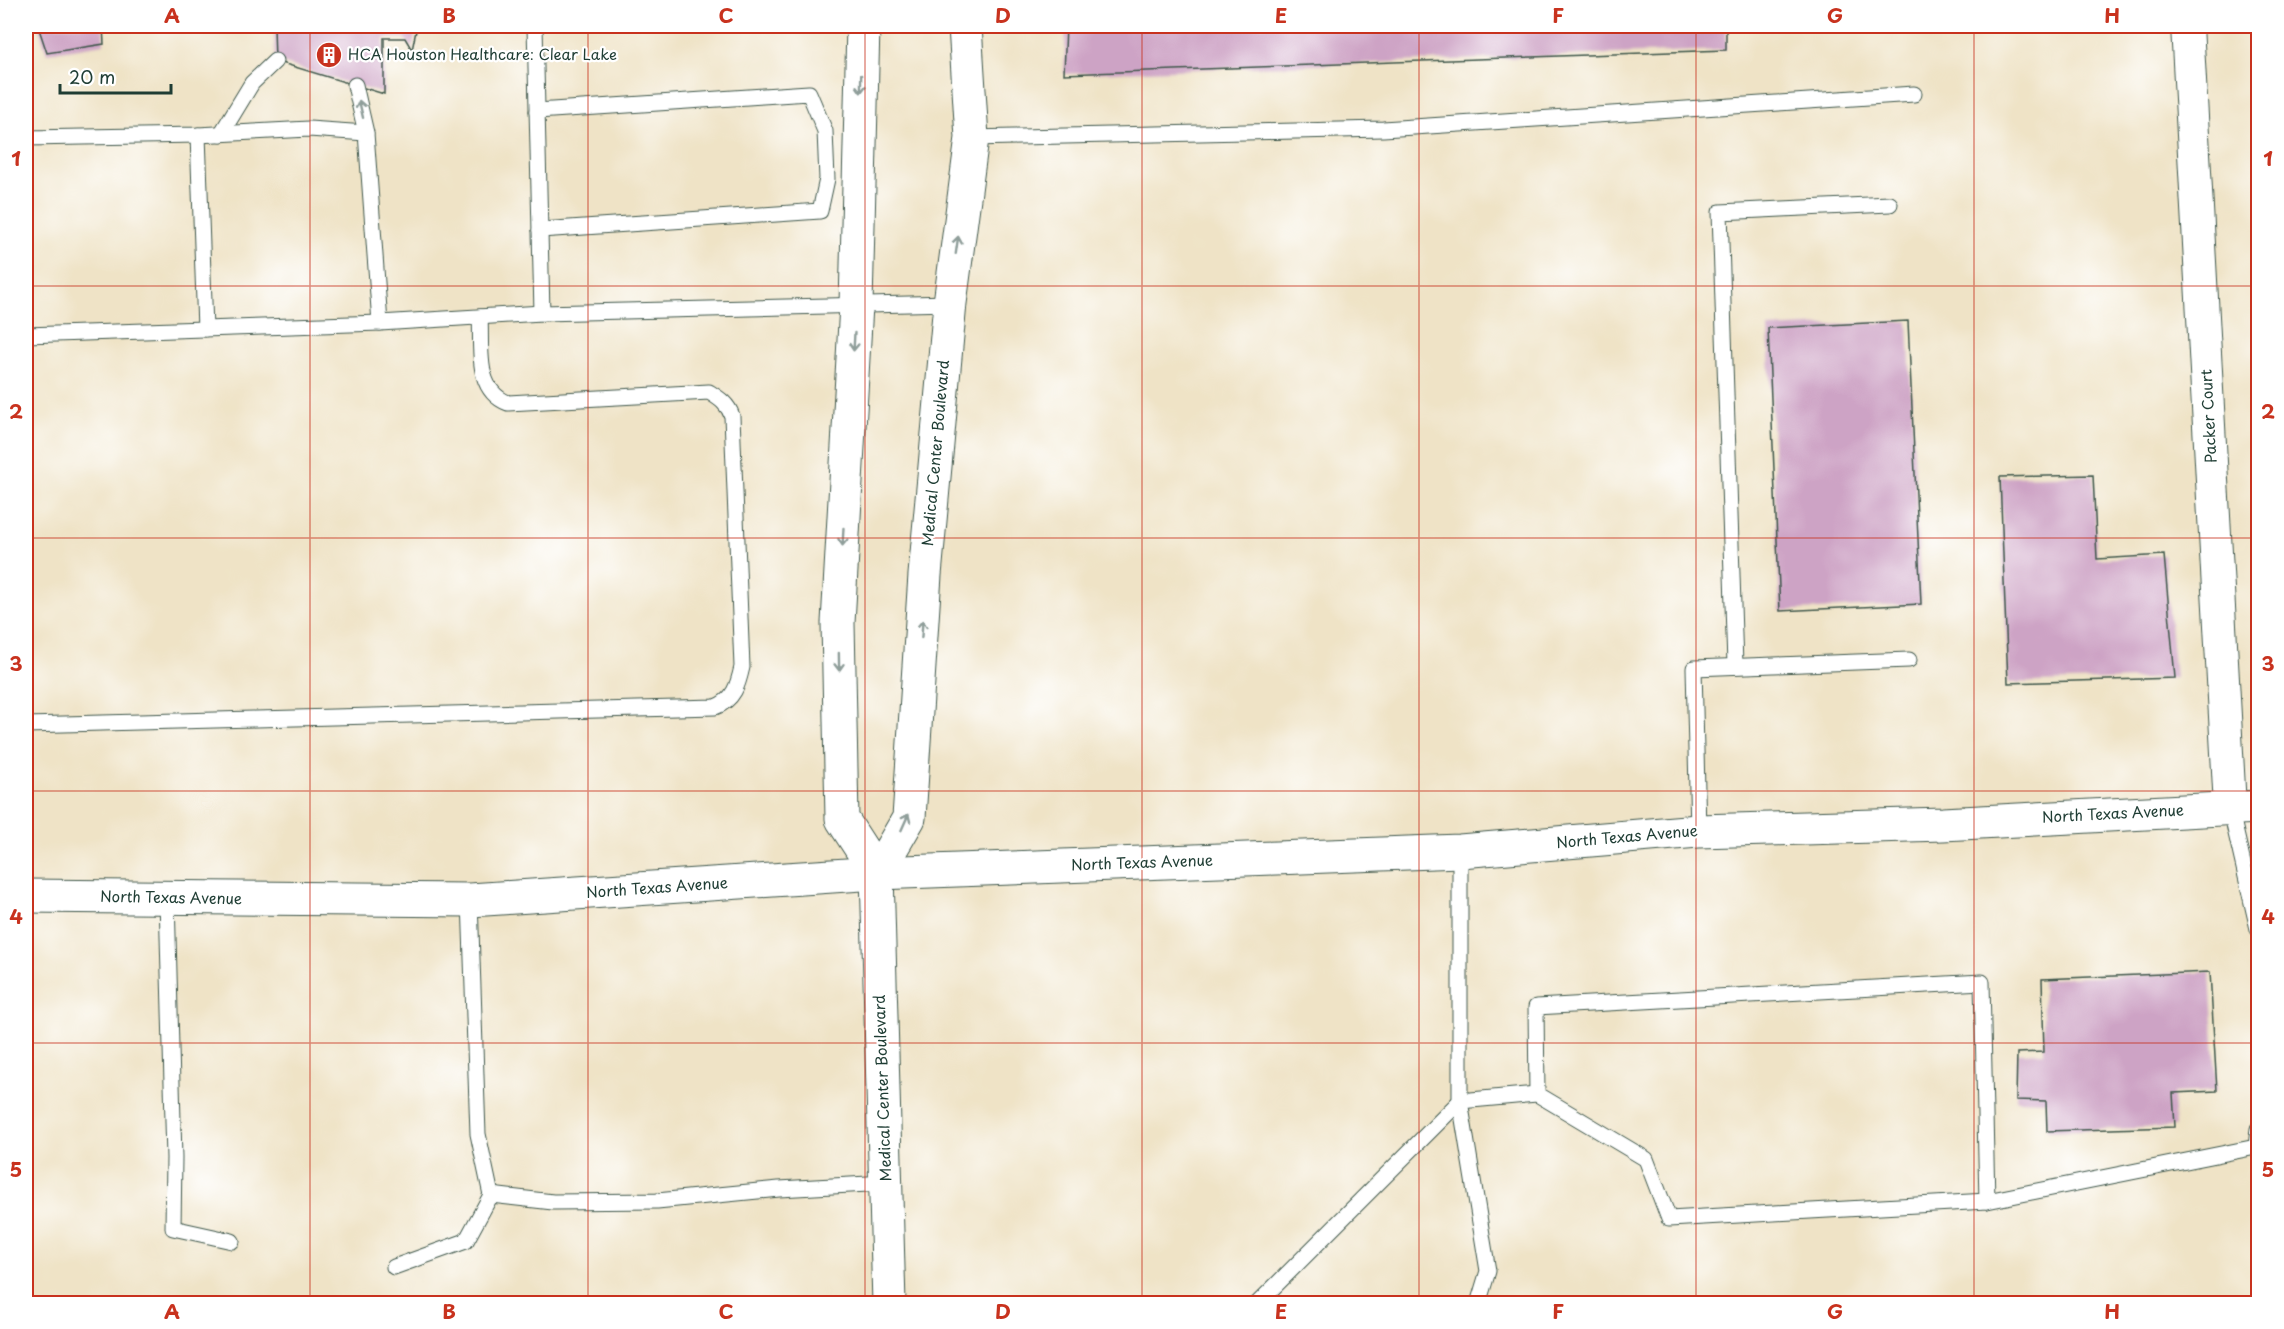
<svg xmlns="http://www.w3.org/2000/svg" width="2284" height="1329" viewBox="0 0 2284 1329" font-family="'Playpen Sans',sans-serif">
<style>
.building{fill:#cda3c5}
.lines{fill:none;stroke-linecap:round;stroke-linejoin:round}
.lane-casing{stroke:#3e564a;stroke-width:17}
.street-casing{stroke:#3e564a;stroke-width:34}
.secondary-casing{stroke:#3e564a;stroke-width:35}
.lane{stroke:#fff;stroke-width:15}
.street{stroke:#fff;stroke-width:32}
.secondary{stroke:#fff;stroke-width:33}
.oneway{stroke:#8f9e9a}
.grid{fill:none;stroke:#c8321e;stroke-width:1.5;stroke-opacity:0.55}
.labels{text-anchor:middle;stroke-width:4.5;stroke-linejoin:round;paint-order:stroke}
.poi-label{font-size:15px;fill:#1f3d34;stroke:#fff;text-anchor:start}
.street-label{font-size:15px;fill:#1f3d34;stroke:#fff}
.neatline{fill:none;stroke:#c8321e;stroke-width:2}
.grid-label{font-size:20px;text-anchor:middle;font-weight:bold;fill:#c8321e}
</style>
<rect width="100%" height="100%" fill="#fff"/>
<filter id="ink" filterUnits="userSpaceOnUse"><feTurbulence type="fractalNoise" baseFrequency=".0167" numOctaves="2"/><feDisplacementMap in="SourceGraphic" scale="12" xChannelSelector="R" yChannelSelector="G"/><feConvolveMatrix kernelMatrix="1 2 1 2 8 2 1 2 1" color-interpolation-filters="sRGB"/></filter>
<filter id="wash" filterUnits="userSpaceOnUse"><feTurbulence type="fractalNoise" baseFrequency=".008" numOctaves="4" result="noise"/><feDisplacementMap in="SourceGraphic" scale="24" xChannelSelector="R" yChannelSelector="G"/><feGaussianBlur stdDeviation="1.35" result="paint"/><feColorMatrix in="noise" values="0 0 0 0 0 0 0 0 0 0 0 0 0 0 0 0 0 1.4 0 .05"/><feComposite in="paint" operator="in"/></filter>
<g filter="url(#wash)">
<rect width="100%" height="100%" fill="#efe3c6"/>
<g id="blocks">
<g class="building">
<path d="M38,26H103L104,44L47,53Z"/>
<path d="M274,26H417L412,50L405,38H384V94L275,61Z"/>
<path d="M1066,26H1726V50L1064,74Z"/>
<path d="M1908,321L1921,604L1780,611L1768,328Z"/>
<path d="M2093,475L2097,559L2164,555L2175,678L2008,683L2000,477Z"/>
<path d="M2210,972L2217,1091L2173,1093L2175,1127L2047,1131L2046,1101L2016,1100L2017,1053L2044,1052L2042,979Z"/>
</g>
</g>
</g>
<g filter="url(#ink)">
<use href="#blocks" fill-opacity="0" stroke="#3e564a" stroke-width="1.5"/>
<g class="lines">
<g class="lane-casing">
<g id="lane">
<path d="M535,26L542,313"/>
<path d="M355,85L366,133"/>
<path d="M537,111L809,93L825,131L827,179L820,211L540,230"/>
<path d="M221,134L252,83L275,61"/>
<path d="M198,135L205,329"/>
<path d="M26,138L198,135L309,129L366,133L380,323"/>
<path d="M972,138L1383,129L1914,94"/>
<path d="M26,335L380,323L542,313L950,303"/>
<path d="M1735,665L1720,212L1890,204"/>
<path d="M26,725L715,707C734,700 738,685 742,667L732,416C728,404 720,399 709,392L508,403C474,390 482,347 480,317"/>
<path d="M2230,807L2258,929"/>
<path d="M1698,831L1694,668L1909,660"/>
<path d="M1460,851V1101L1488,1271L1478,1304"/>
<path d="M167,899L174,1158L173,1228L232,1241"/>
<path d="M1537,1094L1536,1007L1982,982L1987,1201"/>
<path d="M491,1195L553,1202L657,1201L779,1189L886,1183"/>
<path d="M394,1267L466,1241L491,1195L478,1134L470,900"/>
<path d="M1257,1304L1460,1101L1537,1094L1646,1159L1669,1219L1987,1201L2256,1147L2258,1129"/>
</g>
</g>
<g class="street-casing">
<path id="street" d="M2187,26L2230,807"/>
</g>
<g class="secondary-casing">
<g id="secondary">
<path d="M863,26L856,305L838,623L842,819L877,873L889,1304"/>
<path d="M877,873L909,818L925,575L950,303L972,138L965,26"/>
<path d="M26,896L470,900L877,873L1460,851L1698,831L1943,824L2258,807"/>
</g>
</g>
<use href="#lane" class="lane"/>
<use href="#street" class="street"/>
<use href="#secondary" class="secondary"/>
</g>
<defs><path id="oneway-shaft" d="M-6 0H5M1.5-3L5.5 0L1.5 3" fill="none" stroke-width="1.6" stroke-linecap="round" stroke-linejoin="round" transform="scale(1.5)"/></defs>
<g class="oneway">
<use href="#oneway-shaft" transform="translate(861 84) rotate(91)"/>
<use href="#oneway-shaft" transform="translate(361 109) rotate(-103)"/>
<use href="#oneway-shaft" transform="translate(957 245) rotate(-82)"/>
<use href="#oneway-shaft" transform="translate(854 342) rotate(93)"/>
<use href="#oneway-shaft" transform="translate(843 537) rotate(93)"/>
<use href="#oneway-shaft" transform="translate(922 629) rotate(-86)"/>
<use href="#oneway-shaft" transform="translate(839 662) rotate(89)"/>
<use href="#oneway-shaft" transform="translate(905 822) rotate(-66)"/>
</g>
</g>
<path class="grid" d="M310,26V1304M588,26V1304M865,26V1304M1142,26V1304M1419,26V1304M1696,26V1304M1974,26V1304M26,286H2258M26,538H2258M26,791H2258M26,1043H2258"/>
<defs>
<g id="building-disc" transform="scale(1.35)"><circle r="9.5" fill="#c8321e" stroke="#fff"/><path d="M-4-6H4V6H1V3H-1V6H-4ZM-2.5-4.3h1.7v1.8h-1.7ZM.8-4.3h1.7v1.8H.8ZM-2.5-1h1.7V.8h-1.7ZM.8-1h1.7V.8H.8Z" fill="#fff"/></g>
</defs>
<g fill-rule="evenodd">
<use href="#building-disc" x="329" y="55"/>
</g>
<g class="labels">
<g class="poi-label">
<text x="348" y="60">HCA Houston Healthcare: Clear Lake</text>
</g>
<g class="street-label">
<text transform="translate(2209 416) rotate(-93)" y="5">Packer Court</text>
<text transform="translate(936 453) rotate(-85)" y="5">Medical Center Boulevard</text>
<text transform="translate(2113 814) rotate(-3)" y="5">North Texas Avenue</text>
<text transform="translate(1627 837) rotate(-5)" y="5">North Texas Avenue</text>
<text transform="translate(1142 863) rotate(-2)" y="5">North Texas Avenue</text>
<text transform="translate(657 888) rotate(-4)" y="5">North Texas Avenue</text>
<text transform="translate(171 898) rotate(1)" y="5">North Texas Avenue</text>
<text transform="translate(883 1088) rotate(-92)" y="5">Medical Center Boulevard</text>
</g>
</g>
<rect width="2284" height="1329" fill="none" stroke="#fff" stroke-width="66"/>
<path d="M60 84v9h111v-9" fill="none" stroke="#1f3d34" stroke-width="3"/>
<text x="69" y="84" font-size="18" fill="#1f3d34" stroke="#ffffff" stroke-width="4.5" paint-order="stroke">20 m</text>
<rect x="33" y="33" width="2218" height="1263" class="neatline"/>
<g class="grid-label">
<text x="172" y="23">A</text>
<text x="449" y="23">B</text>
<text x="726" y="23">C</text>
<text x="1003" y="23">D</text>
<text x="1281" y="23">E</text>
<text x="1558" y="23">F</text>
<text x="1835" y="23">G</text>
<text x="2112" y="23">H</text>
<text x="16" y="166">1</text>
<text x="2268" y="166">1</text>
<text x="16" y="419">2</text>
<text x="2268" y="419">2</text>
<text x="16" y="671">3</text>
<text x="2268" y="671">3</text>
<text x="16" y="924">4</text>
<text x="2268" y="924">4</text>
<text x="16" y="1177">5</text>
<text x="2268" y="1177">5</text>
<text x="172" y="1319">A</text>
<text x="449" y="1319">B</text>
<text x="726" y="1319">C</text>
<text x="1003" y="1319">D</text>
<text x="1281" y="1319">E</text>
<text x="1558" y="1319">F</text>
<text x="1835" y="1319">G</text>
<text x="2112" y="1319">H</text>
</g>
</svg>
